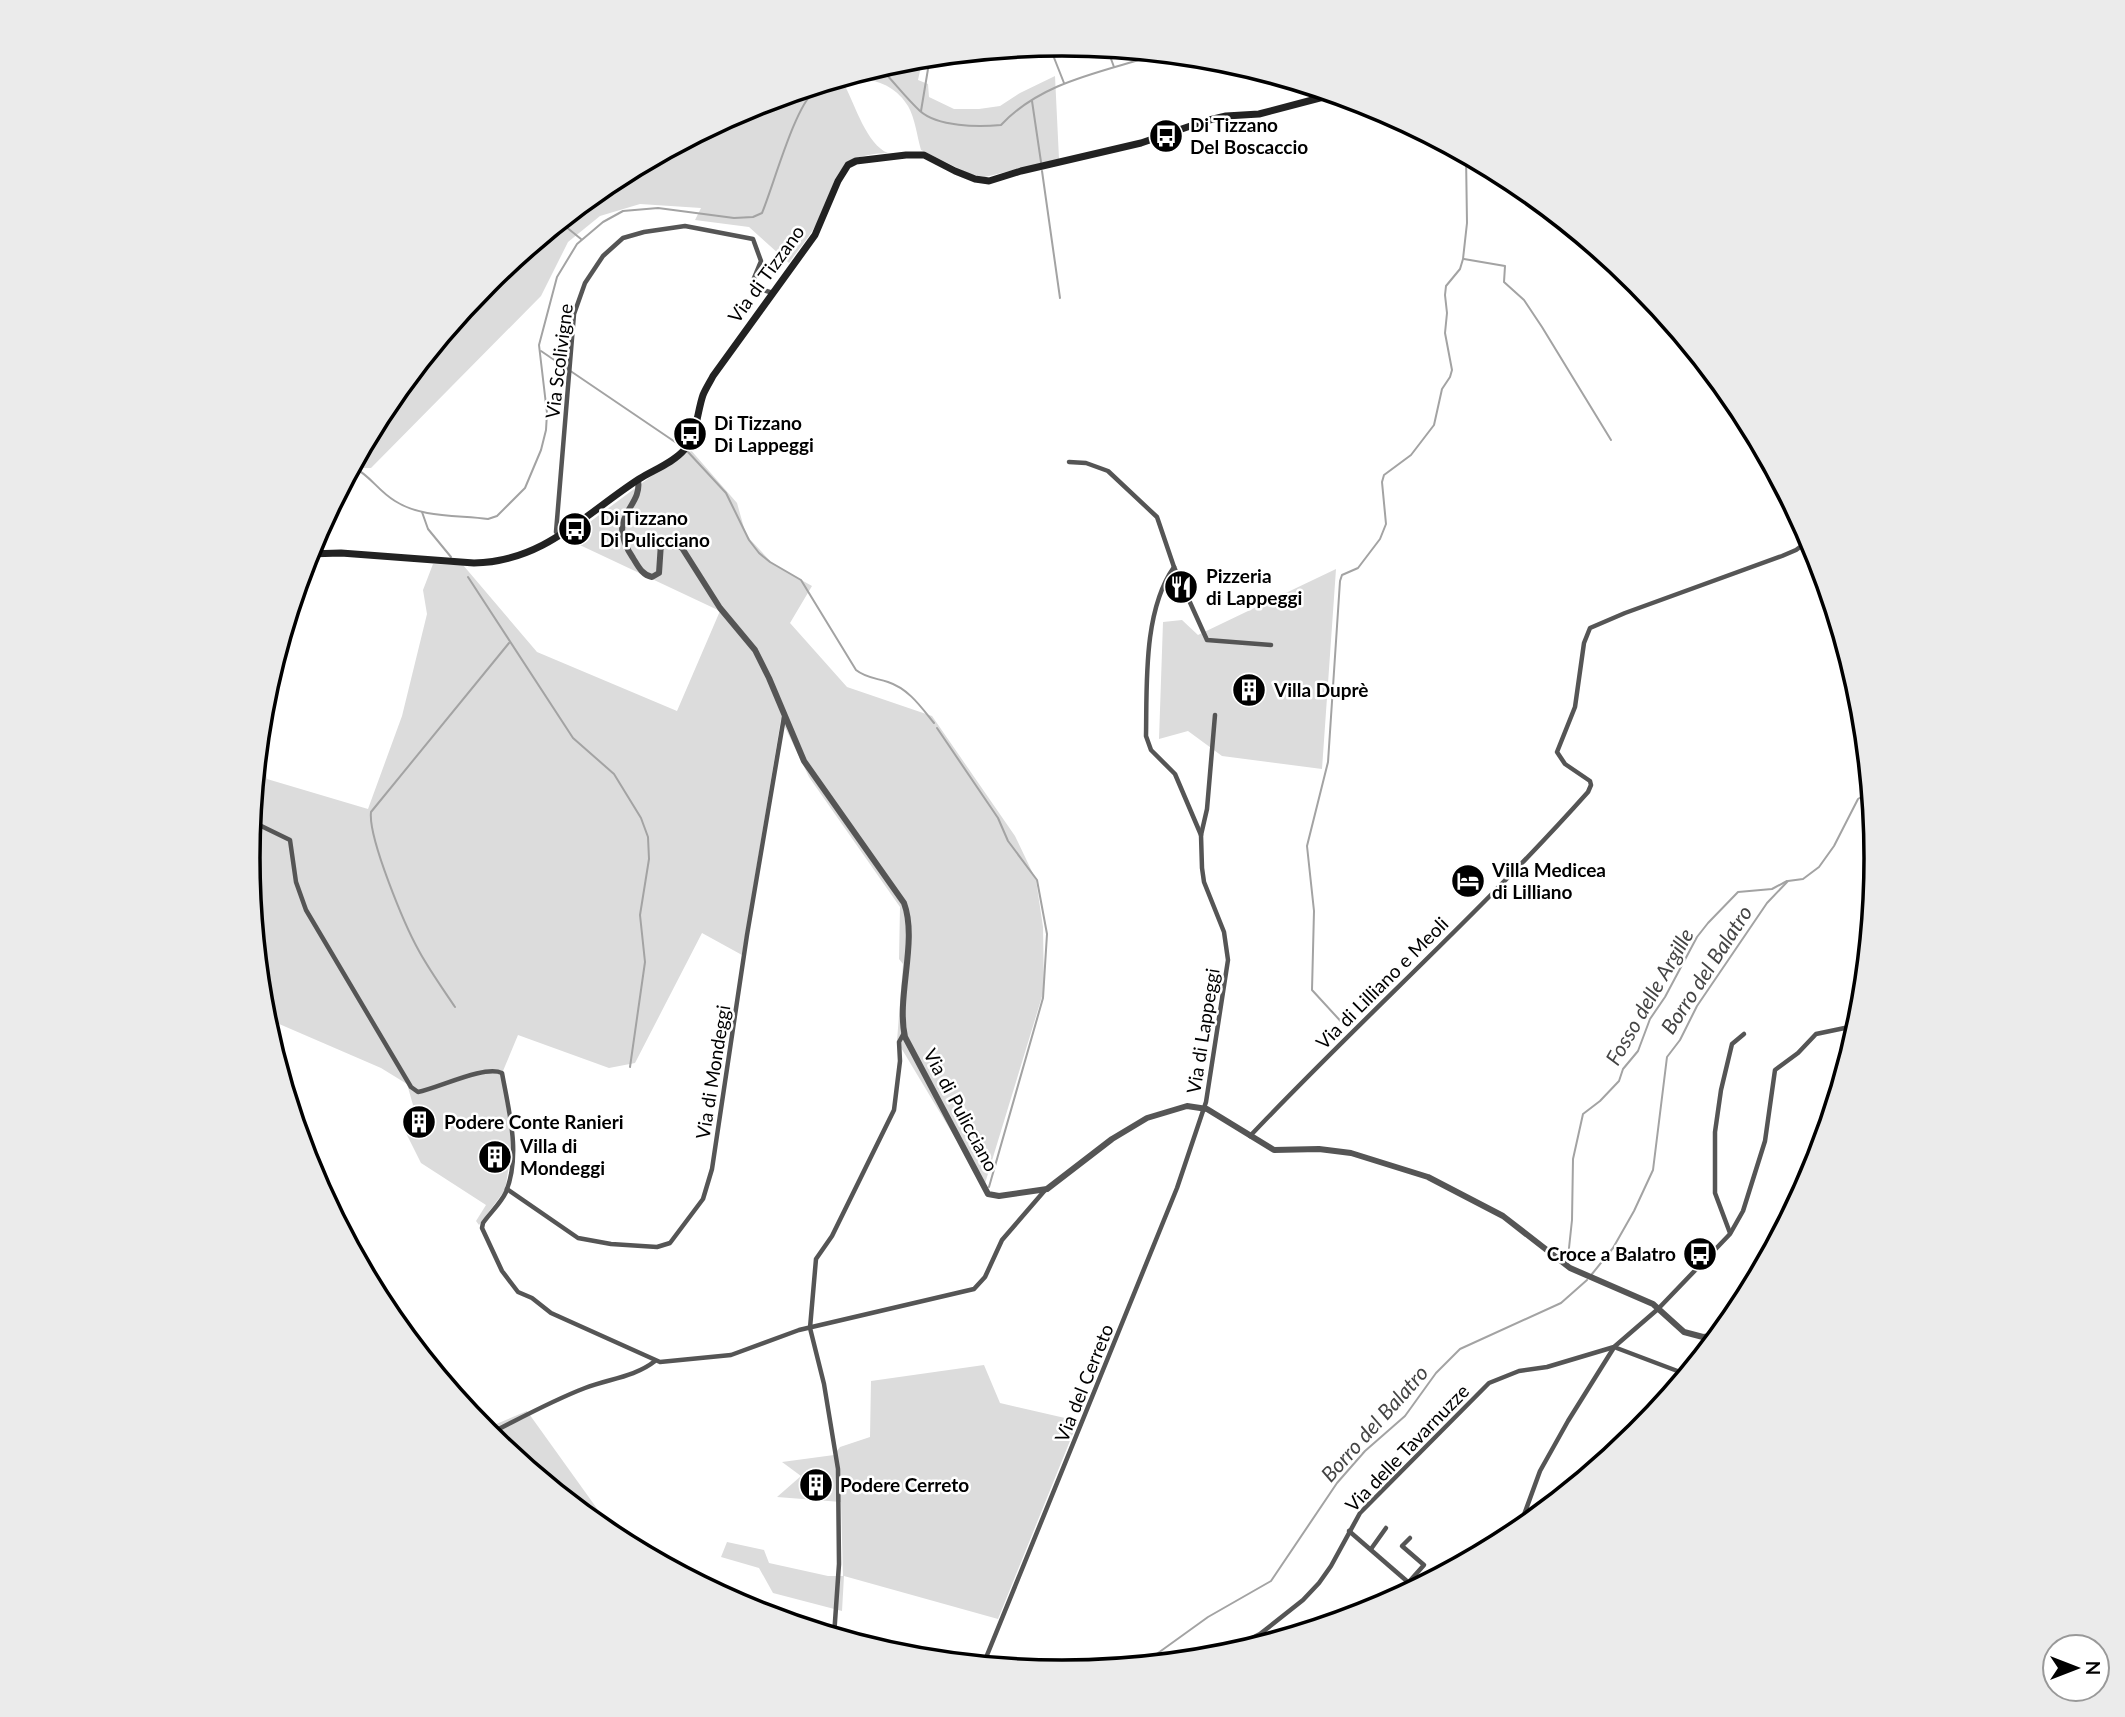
<svg xmlns="http://www.w3.org/2000/svg" width="2125" height="1717" viewBox="0 0 2125 1717" font-family="Lato,sans-serif">
<style>
.green{fill:#dcdcdc}
.lines{fill:none;stroke-linecap:round;stroke-linejoin:round}
.stream{stroke:#a3a3a3;stroke-width:2}
.minor{stroke:#555;stroke-width:4.5}
.tertiary{stroke:#555;stroke-width:6}
.secondary{stroke:#222;stroke-width:7}
.labels{text-anchor:middle;stroke-width:5;stroke-linejoin:round;paint-order:stroke}
.poi-label{font-size:19px;font-weight:bold;fill:#000;stroke:#fff;text-anchor:start}
.street-label{font-size:19px;fill:#000;stroke:#fff}
.water-label{font-size:21px;font-style:italic;fill:#444;stroke:#fff}
.rim{fill:none;stroke:#000;stroke-width:3.5}
</style>
<rect width="100%" height="100%" fill="#fff"/>
<g class="green">
<path d="M923,57L918,80L928,84L929,97L954,109H979L1000,106L1020,93L1055,76L1059,159L985,177L970,174L921,150C917,136 915,118 908,106C895,84 865,72 845,86C855,105 867,145 888,153C833,155 839,177 819,218C812,235 799,248 789,263L749,227L695,220L701,208L640,204L600,216L568,242L541,296L371,468H352L385,406L487,282L610,181L751,106L904,59Z"/>
<path d="M689,448L737,503L746,535L773,564L812,586L790,623L847,687L932,716L1015,836L1036,880L1043,927L1044,990L983,1190L963,1151L897,1041L903,964L899,959L900,907L809,777L781,719L742,955L702,933L635,1063L609,1068L518,1035L503,1071L498,1070L502,1076L512,1147L505,1190L479,1225L476,1221L486,1205L421,1163L405,1131L413,1105L407,1084L381,1068L263,1017L248,858L260,730L267,779L368,809L402,716L427,614L423,590L433,564L463,565L537,652L677,711L720,611L567,539Z"/>
<path d="M1336,569L1322,769L1222,756L1188,731L1159,739L1163,622L1182,620L1198,635Z"/>
<path d="M984,1365L1000,1403L1078,1421L998,1619L844,1576L842,1611L773,1593L759,1568L721,1557L727,1542L764,1550L769,1563L828,1576H843L841,1502L777,1497L801,1476L782,1462L834,1455L840,1447L870,1437L871,1381Z"/>
<path d="M527,1411L621,1542L610,1536L482,1430Z"/>
</g>
<g class="lines">
<g class="stream">
<path d="M1049,45L1064,83"/>
<path d="M1107,48L1114,67"/>
<path d="M854,75L869,72L886,74C897,86 908,100 920,111C938,127 978,127 1001,125C1043,80 1105,72 1161,53"/>
<path d="M1032,101L1041,162"/>
<path d="M921,111L930,57"/>
<path d="M1042,171L1060,298"/>
<path d="M560,222L581,239"/>
<path d="M1464,259L1505,266L1504,282L1524,300L1542,327L1611,440"/>
<path d="M541,351L684,448"/>
<path d="M688,452L726,493L749,540L759,553L770,562L801,580L856,670C866,678 876,678 888,682C909,689 921,707 934,723"/>
<path d="M353,467C371,476 377,490 395,501C421,518 458,515 488,519L497,516L525,488L541,450L546,430L547,413L539,345L557,277L577,244L603,222L623,211L658,208L734,218L753,217L762,213C773,187 795,106 814,92C821,87 831,83 839,79"/>
<path d="M422,512L428,529L451,557"/>
<path d="M468,577L573,738L614,774L641,818L648,837L649,859L640,915L645,962L630,1067"/>
<path d="M937,728L998,818L1008,841L1037,880L1047,934L1043,998L989,1187"/>
<path d="M455,1007C443,989 430,971 419,951C405,926 368,838 371,812L509,643"/>
<path d="M1346,1027L1312,990L1314,911L1307,846L1328,762L1340,581L1342,575L1358,568L1380,539L1386,524L1382,482L1384,475L1411,455L1434,425L1442,389L1450,377L1452,370L1445,333L1447,313L1445,295L1446,286L1460,269L1463,259L1467,223L1466,155"/>
<path d="M1569,1248L1572,1220L1573,1159L1583,1114L1600,1101L1619,1081L1623,1069L1638,1051L1650,1019L1665,997L1697,937L1708,923L1738,892L1772,889L1787,881"/>
<path d="M1592,1274L1613,1248L1634,1211L1653,1170L1667,1057L1680,1040L1697,1006L1767,903L1788,881L1803,879L1819,867L1834,846L1858,799L1871,791"/>
<path d="M1140,1666L1208,1617L1271,1581L1337,1483L1365,1451L1405,1416L1436,1373L1460,1349L1561,1303L1587,1280"/>
</g>
<g class="minor">
<path d="M1069,462L1086,463L1108,471L1157,517L1174,567L1207,640L1271,645"/>
<path d="M559,536L556,532L574,314L585,283L603,256L623,238L644,232L685,226L753,239L761,261L754,278L757,288L773,293"/>
<path d="M1174,567C1143,611 1147,685 1146,736L1151,750L1175,774L1201,835"/>
<path d="M251,821L290,840L296,882L306,910L411,1087L418,1092C439,1088 484,1065 502,1073C509,1112 521,1154 506,1192C501,1203 490,1213 483,1223L482,1228L502,1271L518,1292L532,1298L551,1313L660,1362L731,1355L799,1330L974,1289L985,1277L1002,1240L1046,1189"/>
<path d="M1250,1136C1360,1020 1481,912 1588,792L1591,785L1590,781L1565,764L1557,752L1575,707L1584,643L1590,628L1625,613L1782,556L1796,550L1811,539"/>
<path d="M507,1189L578,1238L611,1244L657,1247L670,1243L703,1199L712,1169L747,935L784,717"/>
<path d="M1730,1233L1715,1193V1132L1721,1090L1732,1044L1744,1034"/>
<path d="M1614,1347L1688,1375"/>
<path d="M1705,1354L1717,1336"/>
<path d="M487,1435C519,1419 551,1401 585,1388C608,1379 635,1377 655,1361"/>
<path d="M1349,1531L1416,1589"/>
<path d="M1517,1534L1540,1471L1568,1421L1613,1349"/>
<path d="M1371,1549L1386,1528"/>
<path d="M1408,1583L1424,1565L1402,1546L1410,1538"/>
<path d="M834,1636L839,1564L838,1469L824,1384L810,1328L816,1259L832,1236L894,1110L900,1061L899,1042L904,1033"/>
<path d="M1213,1658L1260,1634L1303,1600L1319,1583L1331,1566L1360,1513L1489,1383L1519,1371L1547,1367L1614,1347L1658,1309L1730,1234L1743,1211L1765,1141L1775,1070L1798,1053L1816,1034L1859,1025"/>
<path d="M983,1665L1177,1188L1206,1102L1228,960L1224,932L1204,882L1202,868L1201,835L1207,809L1215,715"/>
</g>
<path class="tertiary" d="M638,480C643,509 604,515 633,558C638,566 642,575 652,577L659,573L661,543L671,540L682,548L720,608L755,650L769,678L804,761L904,903C918,941 896,997 905,1037L988,1194L999,1196L1047,1189L1112,1139L1147,1118L1187,1106L1207,1109L1274,1150L1319,1149L1351,1153L1428,1177L1503,1216L1570,1268L1653,1304L1684,1332L1703,1337L1720,1335"/>
<path class="secondary" d="M308,554L341,553L474,563C543,562 585,514 639,479C653,470 673,463 684,450C697,436 697,412 703,395C706,388 710,382 713,376L815,235L838,181L848,165L856,161L906,155H924L955,171L975,179L989,181L1021,171L1141,143L1205,121L1226,116L1259,114L1335,94"/>
</g>
<defs>
<g id="bus-disc" transform="scale(1.75)"><circle r="9.5" fill="#000" stroke="#fff"/><path d="M-5-6H5V4H4V6H2V4H-2V6H-4V4H-5ZM-3.5-4V0h7V-4ZM-3.5 1.2v1.5H-2V1.2ZM2 1.2v1.5H3.5V1.2Z" fill="#fff"/></g>
<g id="restaurant-disc" transform="scale(1.75)"><circle r="9.5" fill="#000" stroke="#fff"/><path d="M-5-6h1v4h1v-4h1v4h1v-4h1v5L-1.5 .5V6h-2V.5L-5-1ZM5-6V6H3V1.5H1.5Q1.5-4 5-6Z" fill="#fff"/></g>
<g id="building-disc" transform="scale(1.75)"><circle r="9.5" fill="#000" stroke="#fff"/><path d="M-4-6H4V6H1V3H-1V6H-4ZM-2.5-4.3h1.7v1.8h-1.7ZM.8-4.3h1.7v1.8H.8ZM-2.5-1h1.7V.8h-1.7ZM.8-1h1.7V.8H.8Z" fill="#fff"/></g>
<g id="hotel-disc" transform="scale(1.75)"><circle r="9.5" fill="#000" stroke="#fff"/><path d="M-6-4.5h1.5V1H6V5H4.5V3h-9V5H-6ZM-4 0a1.8 1.8 0 1 1 3.6 0ZM.5 0V-2.5h3Q6-2.5 6 0Z" fill="#fff"/></g>
</defs>
<g fill-rule="evenodd">
<use href="#bus-disc" x="1166" y="136"/>
<use href="#bus-disc" x="690" y="434"/>
<use href="#bus-disc" x="575" y="529"/>
<use href="#restaurant-disc" x="1181" y="587"/>
<use href="#building-disc" x="1249" y="690"/>
<use href="#hotel-disc" x="1468" y="881"/>
<use href="#building-disc" x="419" y="1122"/>
<use href="#building-disc" x="495" y="1157"/>
<use href="#bus-disc" x="1700" y="1254"/>
<use href="#building-disc" x="816" y="1485"/>
</g>
<g class="labels">
<g class="poi-label">
<text x="1190" y="132">Di Tizzano<tspan x="1190" dy="22">Del Boscaccio</tspan></text>
<text x="714" y="430">Di Tizzano<tspan x="714" dy="22">Di Lappeggi</tspan></text>
<text x="600" y="525">Di Tizzano<tspan x="600" dy="22">Di Pulicciano</tspan></text>
<text x="1206" y="583">Pizzeria<tspan x="1206" dy="22">di Lappeggi</tspan></text>
<text x="1274" y="697">Villa Duprè</text>
<text x="1492" y="877">Villa Medicea<tspan x="1492" dy="22">di Lilliano</tspan></text>
<text x="444" y="1129">Podere Conte Ranieri</text>
<text x="520" y="1153">Villa di<tspan x="520" dy="22">Mondeggi</tspan></text>
<text x="1676" y="1261" text-anchor="end">Croce a Balatro</text>
<text x="840" y="1492">Podere Cerreto</text>
</g>
<g class="street-label">
<text transform="translate(766 274) rotate(-54)" y="7">Via di Tizzano</text>
<text transform="translate(559 361) rotate(-83)" y="7">Via Scolivigne</text>
<text transform="translate(1382 983) rotate(-45)" y="7">Via di Lilliano e Meoli</text>
<text transform="translate(1203 1031) rotate(-81)" y="7">Via di Lappeggi</text>
<text transform="translate(713 1072) rotate(-81)" y="7">Via di Mondeggi</text>
<text transform="translate(961 1110) rotate(62)" y="7">Via di Pulicciano</text>
<text transform="translate(1084 1383) rotate(-68)" y="7">Via del Cerreto</text>
<text transform="translate(1407 1448) rotate(-46)" y="7">Via delle Tavarnuzze</text>
</g>
<g class="water-label">
<text transform="translate(1707 970) rotate(-57)" y="7">Borro del Balatro</text>
<text transform="translate(1650 997) rotate(-60)" y="7">Fosso delle Argille</text>
<text transform="translate(1375 1424) rotate(-48)" y="7">Borro del Balatro</text>
</g>
</g>
<path d="M0 0H2125V1717H0ZM260 858a802 802 0 1 1 1604 0a802 802 0 1 1-1604 0Z" fill="#ebebeb" fill-rule="evenodd"/>
<path class="rim" d="M260 858a802 802 0 1 1 1604 0a802 802 0 1 1-1604 0Z"/>
<g transform="translate(2076 1668) rotate(90)"><circle r="33" fill="#ffffff" stroke="#999999" stroke-width="2"/>
<path d="M0-5L12 26L0 18L-12 26Z" fill="#000000"/>
<text y="-10" font-size="19" font-weight="bold" text-anchor="middle" fill="#000000">N</text>
</g>
</svg>
